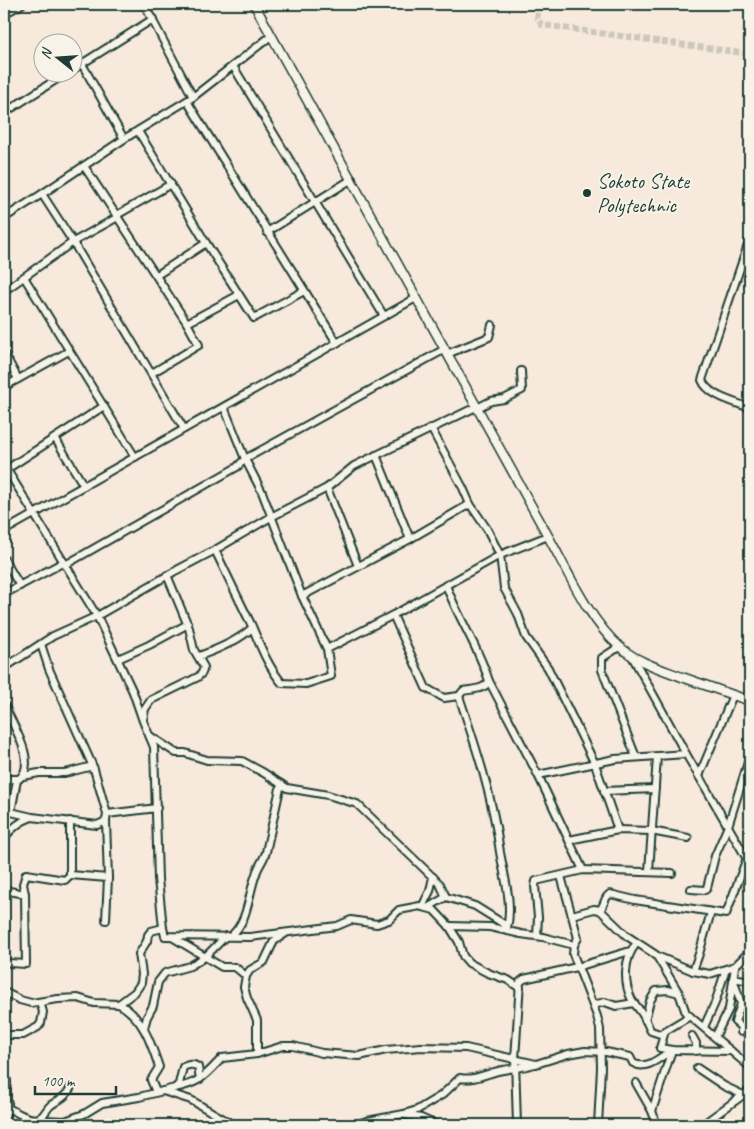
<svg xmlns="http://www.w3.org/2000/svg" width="754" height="1129" viewBox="0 0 754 1129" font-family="Caveat,sans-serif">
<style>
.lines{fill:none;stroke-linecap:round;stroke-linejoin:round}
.minor-tunnel{stroke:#ccc7ba;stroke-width:6;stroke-dasharray:6 3;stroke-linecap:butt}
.minor-casing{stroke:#1f3d34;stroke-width:10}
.tertiary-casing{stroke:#1f3d34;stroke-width:11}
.minor{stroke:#f7f3e8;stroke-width:6}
.tertiary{stroke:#f7f3e8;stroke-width:8}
.poi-dot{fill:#1f3d34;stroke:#f7f3e8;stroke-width:2}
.labels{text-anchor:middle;stroke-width:4;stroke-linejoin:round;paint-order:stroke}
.poi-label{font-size:21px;fill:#1f3d34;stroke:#f7f3e8;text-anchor:start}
</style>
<rect width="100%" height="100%" fill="#f7e9dc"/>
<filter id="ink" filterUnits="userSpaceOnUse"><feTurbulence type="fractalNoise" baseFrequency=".02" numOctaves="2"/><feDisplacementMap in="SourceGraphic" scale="10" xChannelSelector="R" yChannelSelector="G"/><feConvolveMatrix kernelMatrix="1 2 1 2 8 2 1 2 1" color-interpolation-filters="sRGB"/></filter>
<g filter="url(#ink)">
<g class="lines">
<path class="minor-tunnel" d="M540,4L537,18L542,25L750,54"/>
<g class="minor-casing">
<g id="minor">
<path d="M144,4L193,97"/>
<path d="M4,14L22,4"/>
<path d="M82,64L124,139"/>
<path d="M233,66L384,316"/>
<path d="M72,70L153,19"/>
<path d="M187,101L337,343"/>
<path d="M4,113L68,72"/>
<path d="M138,131L206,243L254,318L304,291"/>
<path d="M84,166L187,323"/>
<path d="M42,194L73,242L184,429"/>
<path d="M117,215L171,184"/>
<path d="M4,218L42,194L124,139L193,97L271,36"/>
<path d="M267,232L352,179"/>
<path d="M750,239L702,380C708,396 735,402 750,408"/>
<path d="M157,275L206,243"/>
<path d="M24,277L135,457"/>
<path d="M4,291L73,242L118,217"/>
<path d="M4,353L18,379"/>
<path d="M447,354L489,337L492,325"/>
<path d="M152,373L199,345L187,323L239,295"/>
<path d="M4,387L69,351"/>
<path d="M224,407L245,459L262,492L302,596L327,649"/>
<path d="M477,408L491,401L504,399L522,390L521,371"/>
<path d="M431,428L463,488L470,504L487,529L500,555L504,588L518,614L526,637L548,668L595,764L618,830"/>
<path d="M55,438L84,486"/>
<path d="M376,455L410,539"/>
<path d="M4,465L97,616L133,692L143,721L154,747L158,879L163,928"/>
<path d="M7,469L104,406"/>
<path d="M327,488L358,566"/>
<path d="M4,531L416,298"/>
<path d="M215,550C227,575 239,600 251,624C260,645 267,665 282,683L306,684L331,676L327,649L393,615L500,555L548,536"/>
<path d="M4,559L20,586"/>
<path d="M65,565L237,467L245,459L445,349"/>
<path d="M4,594L64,562"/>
<path d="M302,596L410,539L470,504"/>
<path d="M393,615L426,688L444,698L459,696L463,691C472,689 485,690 489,681C479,648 458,618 446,585"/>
<path d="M41,644L49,669L94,769L107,814L157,808"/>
<path d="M619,647L602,658V670L636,757"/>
<path d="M199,656C216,650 239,640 252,628"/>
<path d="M632,656L686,754L750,864"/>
<path d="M118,659L149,645L188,624"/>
<path d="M4,668L53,636L97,616L177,570L215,550L271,517L327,488L354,466L476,407"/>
<path d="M489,681L538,775L583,870"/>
<path d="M459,696C476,747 493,798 500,852C504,876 513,903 507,928"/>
<path d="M4,704C10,721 39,763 19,779H4"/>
<path d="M143,720L145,709L151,700L198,677L202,673L204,667L194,650L189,628L167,575"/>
<path d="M150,736L176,753H185L207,760L242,761L264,773L287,788L328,795L357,804L440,884L446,897L475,906L507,926"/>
<path d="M538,775L615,759L686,754"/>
<path d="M23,776L39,773H65L89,767L94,769"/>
<path d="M699,776L733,695"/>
<path d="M17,780L11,812L32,817L97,825L106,821L107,814"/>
<path d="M604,791L655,789"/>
<path d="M4,838C11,829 20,821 32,817"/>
<path d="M569,840L618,830L651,831L688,838"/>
<path d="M649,871L657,757"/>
<path d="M70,875L108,878L106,821"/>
<path d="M561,876L578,938L574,945L573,954L597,1016L600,1029L601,1068L598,1125"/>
<path d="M691,889L705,890L707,888L715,856L728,826L750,756"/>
<path d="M4,890L25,894L26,964L10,963L4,961"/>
<path d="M25,894L23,884L26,874L65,880L70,875V821"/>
<path d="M422,907L430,891L433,877"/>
<path d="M427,908L446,897"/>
<path d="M600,910C605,905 604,897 610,894L635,900L726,914L747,858"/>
<path d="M572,915L594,909L600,910L627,936L656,955L679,993L686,1013L750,1067"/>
<path d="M106,920L108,878"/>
<path d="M449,926L490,927L521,934L543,937L574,945"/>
<path d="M231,936C249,920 248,895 256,874C258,866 264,860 266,852L281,784"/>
<path d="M537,936L538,917L535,886L536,881L583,870L672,873"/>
<path d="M172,937L222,967H235L246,976"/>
<path d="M636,944C624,958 623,983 632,1000C636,1006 641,1011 644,1017C647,1021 648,1027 651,1031L663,1035"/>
<path d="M657,956L693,971L710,974L735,966L750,951"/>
<path d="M693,971L699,954L711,912"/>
<path d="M4,992L20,1000L31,1003L58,999L78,998L94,1003L119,1004L135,992L141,983L142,974L139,954L147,941L148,935L151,931L163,928L165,936L250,937L337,926L351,920L377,924L389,920L399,910L420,906L434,910L449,926L459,942L463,956L469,963L488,973L508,980L520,988"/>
<path d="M119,1004C143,1017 151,1043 159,1067L151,1080L156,1092"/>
<path d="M593,1005L605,1002L616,1006L634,1003"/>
<path d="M690,1016L665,1031L660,1048L672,1050L731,1051"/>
<path d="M645,1020L650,1001L656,991L668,990L679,993"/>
<path d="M704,1027L715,1003L726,969"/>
<path d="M144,1028L147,1017L153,1006L158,982L165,973L190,966L205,957L226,936"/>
<path d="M741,1032V1027L735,1022L741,1004L733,978L750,981"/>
<path d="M4,1035H23L38,1027L41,1023L43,1012L40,1002"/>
<path d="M692,1036L696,1043V1051"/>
<path d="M715,1037L729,1009L735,966"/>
<path d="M257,1054V1020L247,998L244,987L246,976L250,970L264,962L274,941L286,933"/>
<path d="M697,1068L724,1086L743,1095"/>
<path d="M4,1071L7,1081V1100"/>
<path d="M636,1083L652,1111L657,1125"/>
<path d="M175,1088C200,1083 205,1076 222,1058L257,1054L283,1046H293L322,1053L359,1056L386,1050L421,1047L466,1048L536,1064L568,1054L585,1051L606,1052L630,1057L633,1063C647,1071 660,1057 672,1050L652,1111"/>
<path d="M163,1091L191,1100L234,1125"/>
<path d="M8,1108C16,1112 32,1123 41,1117C45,1114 47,1108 51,1105C60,1099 67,1096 71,1087"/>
<path d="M405,1115L421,1118L437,1125"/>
<path d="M41,1117L45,1120L65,1121L84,1114L102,1103L139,1097L175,1088L179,1084L183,1067C188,1065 193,1063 198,1067L200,1079"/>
<path d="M4,1122L8,1103"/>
<path d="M354,1125L367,1121L404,1114L417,1110L442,1095L460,1078C475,1081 489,1072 503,1070C514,1068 524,1067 535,1064"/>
<path d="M517,1125L515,1059L520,982L524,979L577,967L630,951"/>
<path d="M702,1125L750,1090"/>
<path d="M750,1125V1119"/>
</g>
</g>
<g class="tertiary-casing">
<path id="tertiary" d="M254,4L548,536C567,570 590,622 620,647C637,662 661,669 682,677C705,685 727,693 750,701"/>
</g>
<use href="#minor" class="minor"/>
<use href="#tertiary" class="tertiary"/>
</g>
</g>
<circle class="poi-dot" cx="587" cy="193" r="5"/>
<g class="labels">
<g class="poi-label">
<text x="597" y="188">Sokoto State<tspan x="597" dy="24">Polytechnic</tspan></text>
</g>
</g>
<rect width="754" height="1129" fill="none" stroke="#f7f3e8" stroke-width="20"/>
<rect x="10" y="10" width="734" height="1109" fill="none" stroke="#1f3d34" stroke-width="2" filter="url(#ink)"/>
<g transform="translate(58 58) rotate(287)"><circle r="24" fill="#f7f3e8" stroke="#a1aaa0"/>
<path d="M0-4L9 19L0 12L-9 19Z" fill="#1f3d34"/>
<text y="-8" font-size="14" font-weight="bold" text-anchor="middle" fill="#1f3d34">N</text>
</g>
<path d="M35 1086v8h81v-8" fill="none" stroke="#1f3d34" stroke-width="2.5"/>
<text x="42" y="1086" font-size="15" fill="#1f3d34" stroke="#f7f3e8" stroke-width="4" paint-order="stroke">100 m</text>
</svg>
